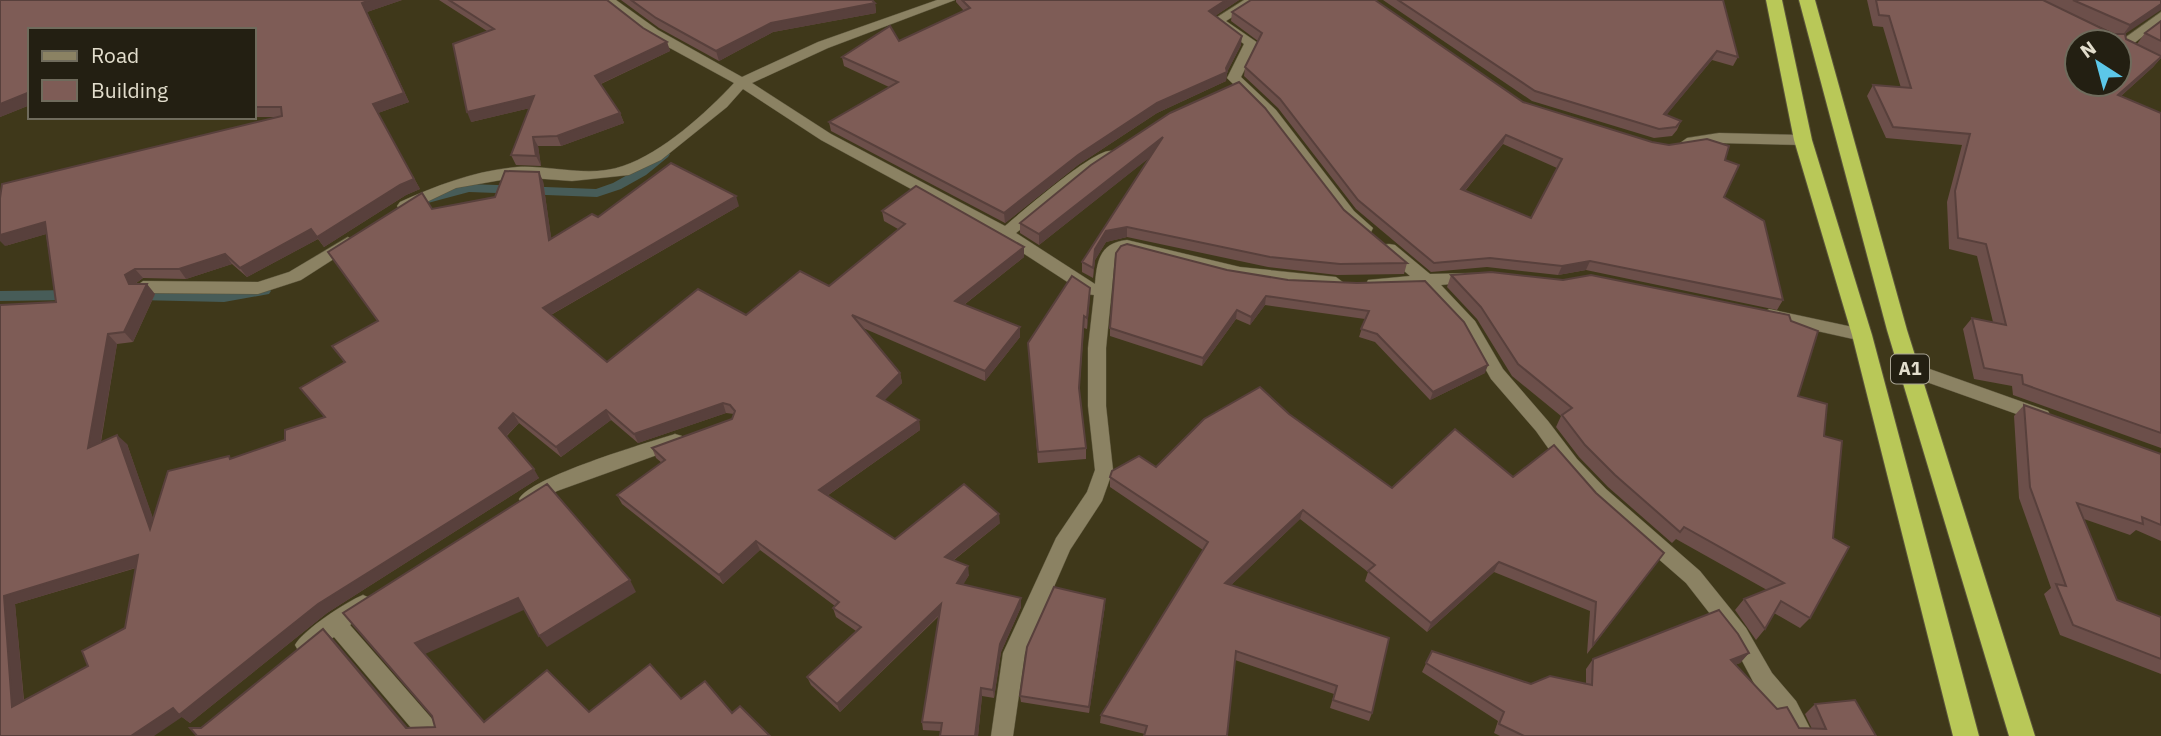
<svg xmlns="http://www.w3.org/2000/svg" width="2161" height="736" viewBox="0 0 2161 736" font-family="'IBM Plex Sans',sans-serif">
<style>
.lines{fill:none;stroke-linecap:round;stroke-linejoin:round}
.stream{fill:#475c58;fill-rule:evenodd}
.minor-casing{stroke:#5b543b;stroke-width:1}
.highway-casing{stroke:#5b543b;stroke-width:2}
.minor{fill:#8b8263;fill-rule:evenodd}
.highway{fill:#b9c858;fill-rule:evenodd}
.wall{fill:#6c4f4a;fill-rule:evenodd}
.shaded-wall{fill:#58403c}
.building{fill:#7e5c56;stroke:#58403c;stroke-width:2;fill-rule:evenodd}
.labels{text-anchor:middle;stroke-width:5;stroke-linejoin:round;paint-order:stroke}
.shield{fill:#231f12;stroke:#a9a494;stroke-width:2}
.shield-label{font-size:18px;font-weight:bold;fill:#e2ddcc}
</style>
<rect width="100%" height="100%" fill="#3f381a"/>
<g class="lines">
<g class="stream">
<path d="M664,150L670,154L668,157L646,175L621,189L597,197L469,192L424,204L418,200L420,197L469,184L596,189L613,183L638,169Z"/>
<path d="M264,286L269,288L271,291L269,294L224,302L138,300L131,295L138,290L224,292Z"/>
<path d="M72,290L79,295L72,300L0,301V291Z"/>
</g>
<g class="minor-casing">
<g id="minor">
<path d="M602,0H616L658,30L742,77L818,42L937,0H955L828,48L752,83L831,134L1005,226C1022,212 1096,147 1112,151L1114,154L1112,157L1016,233L1095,284C1097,260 1100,243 1127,240L1240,267L1336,277L1344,283L1336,289L1240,279L1127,250L1115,257L1106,348V406L1113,470L1102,501L1070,550L1025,653L1013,736H991L1003,653L1056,538L1087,492L1095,470L1088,406V348L1094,295L1086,294L992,233L821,140L743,89L727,107L661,160L629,175L572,181L518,177L456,188L410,210H400L397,206L400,202C438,185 474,171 517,167C551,165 589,178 623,166C662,153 706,113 734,83L648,36Z"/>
<path d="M1244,0H1259L1226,21L1258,43L1241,77L1276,110L1354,211L1373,228L1371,232H1359L1344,219L1266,116L1227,78L1244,44L1211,21Z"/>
<path d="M2161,12V22L2128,48H2119V42Z"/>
<path d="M1719,133L1803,135L1810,140L1803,145L1719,143L1687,148L1680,143L1687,138Z"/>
<path d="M348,237L356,242L354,246L301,280L258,294L143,293L135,287L143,281L258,282L289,272Z"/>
<path d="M1389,244L1395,245L1430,274L1478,273L1480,277L1478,281L1441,285L1475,321L1503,369L1548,421L1577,459L1606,489L1700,571L1746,628L1772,673L1796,701L1814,736H1791L1780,715L1756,687L1732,642L1686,583L1592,501L1563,469L1536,431L1491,379L1463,329L1422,286L1368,288L1366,284L1368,280L1410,276L1383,253L1381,249L1383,245Z"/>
<path d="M1769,309L1862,329L1871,335L1862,341L1763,319L1761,315Z"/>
<path d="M1910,362L2048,411L2051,416L2048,421L2042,423L1904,374L1901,369L1904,364Z"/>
<path d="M675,434L682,436L684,441L682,446L557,491L529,507L522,505L519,499C531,477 646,443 675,434Z"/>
<path d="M363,595L370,598L373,604L370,610L350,625L440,728L443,736H418L334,637L306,655L299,652L295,645C302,631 347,601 363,595Z"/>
</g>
</g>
<g class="highway-casing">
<g id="highway">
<path d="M1766,0H1782L1812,140L1872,335L1979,736H1953L1852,335L1794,140Z"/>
<path d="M1799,0H1815L1907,330L2035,736H2009L1887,330Z"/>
</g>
</g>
<use href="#minor" class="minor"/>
<use href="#highway" class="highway"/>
</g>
<g class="wall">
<path d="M0,0H402L367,12L409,102L378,113L420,189L406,195L324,247L318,239L247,277L232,264L186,279L143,278L135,284L155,294L133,342L117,344L101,442L127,444L153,519L231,459L285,440L324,417L344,362L332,346L377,321L432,209L495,197L543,181L551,238L598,217L739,206L551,315L607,362L746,315L829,286L898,229L884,221L882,211L1024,257L964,305L1020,327V337L985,381L863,328L900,373L902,383L884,400L919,420L920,430L827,496L895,539L1000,523L954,560L969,575L963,584L1021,607L1001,652L994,698L982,696L978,736H940L941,731L923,730L922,722L939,616L840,712L811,685L807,677L856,631L836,617L833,608L835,606L760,550L723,584L622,504L617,495L662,463L656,458L652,448L732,419L734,414L726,413L638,443L611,420L561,457L519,423L506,437L539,478L327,613L190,723L182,717L0,736V305L56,302L46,234L5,246L279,117H254V30H30V105L0,117ZM136,568L125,628L88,666L24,700L15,604Z"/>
<path d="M439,0H607L643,28L667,42L670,51L601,84L620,113L624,123L561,146H538L541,166L516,165L511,155L530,108L471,122L487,31Z"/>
<path d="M621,0H872L875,3L876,13L773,32L719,61L659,28Z"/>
<path d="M956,0H1239L1215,16L1241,45L1227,72L1226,81L1157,113L1078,165L1005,223L831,131L829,122L889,87L844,66L842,57L899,41L964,11L956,2Z"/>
<path d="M1383,0H1723L1738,57L1733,66L1712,60L1666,115L1681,121L1677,130L1672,136L1654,138L1532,101Z"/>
<path d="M1867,0H2161L2125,34L2126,39L2147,49L2137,44L2145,33L2161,21V58L2153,67L2121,96L2161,113V448L2013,395L2012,386L1974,379L1963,329L1972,318L1993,322L1977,256L1949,249L1947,202L1962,145L1886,138L1867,96L1873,85L1901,88L1883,27L1873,26ZM2075,15L2098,26L2116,34H2113Z"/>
<path d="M1232,12L1652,142L1725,160L1724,197L1783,300L1777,310L1586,270L1558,275L1487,267L1431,272L1356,209L1278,108L1244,76L1245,67L1258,41L1231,21ZM1503,144L1557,168L1531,218L1465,191Z"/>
<path d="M1170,113L1344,210L1407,263L1404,274L1337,275L1268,267L1127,237L1106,242L1095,260L1093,278L1082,272V262L1150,157L1039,245L1020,233V223Z"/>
<path d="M1227,270L1288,280L1357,283L1485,373L1430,400L1375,342L1359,337L1365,319L1265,305L1250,325L1236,319L1202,366L1110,336V328Z"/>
<path d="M1451,275L1798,396L1810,618L1800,628L1774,613L1765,629L1756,640L1735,610L1744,599L1767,590L1676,539L1672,543L1608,487L1579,457L1556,427L1561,416L1512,376L1477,319L1447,287Z"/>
<path d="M1090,288L1087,329L1084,328L1079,392L1086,448V459L1038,463L1029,354Z"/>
<path d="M2024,405L2161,454V541L2136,530L2130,535L2084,519L2117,600L2161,617V674L2060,635L2044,594L2051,588L2019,498L2014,416Z"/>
<path d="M1289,414L1392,488L1513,477L1596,493L1664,553L1587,654L1590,611L1494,572L1427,632L1365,581L1368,572L1300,519L1231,585L1372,713L1369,721L1330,708L1334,694L1235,660L1145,734L1100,723L1101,715L1203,550L1110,487V477L1156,467Z"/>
<path d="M1105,605L1089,713L1021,702L1020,696Z"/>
<path d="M1432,651L1531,684H1586V669L1593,659L1749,653L1740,663L1735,665L1777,709L1799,728L1812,729L1805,714L1815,704L1876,736H1500L1494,733L1498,721L1422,672Z"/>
</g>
<g class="shaded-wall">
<path d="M370,0H402L367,12L409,102L378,113L420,189L406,195L324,247L317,237L373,104L362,3Z"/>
<path d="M1226,0H1239L1209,20V11Z"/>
<path d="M875,3L876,13L773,32L719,61L716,51L771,23Z"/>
<path d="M2161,4V10L2122,36L2130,25Z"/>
<path d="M1242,36L1241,45L1227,72L1226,81L1157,113L1078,165L1005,223L1004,213L1078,155L1157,103L1226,68Z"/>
<path d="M667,42L670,51L598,85L595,76Z"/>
<path d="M1717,51L1712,60L1659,124L1664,114Z"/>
<path d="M2161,57L2153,67L2110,106L2118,95Z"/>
<path d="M30,92V105L0,117V104Z"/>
<path d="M534,96L538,106L471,122L467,112Z"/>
<path d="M620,113L624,123L561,146L557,136Z"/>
<path d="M1506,135L1503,144L1458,199L1461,189Z"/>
<path d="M533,137L538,146L541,166L536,156Z"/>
<path d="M1163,137V147L1039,245V234Z"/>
<path d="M539,172L543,181L553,250L549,240Z"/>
<path d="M736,196L739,206L547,317L543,308Z"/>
<path d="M45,222L53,232L5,246L0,241V235Z"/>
<path d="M1127,227V237L1106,242L1095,260L1093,278L1095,249L1106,231Z"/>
<path d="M311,229L318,239L247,277L240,268Z"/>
<path d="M1024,247V257L956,311L955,301Z"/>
<path d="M225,254L232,264L186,279L179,269Z"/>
<path d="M1590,261L1586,270L1558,275L1562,266Z"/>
<path d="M135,269L143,278L133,285L129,284L125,275Z"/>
<path d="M147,284L155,294L133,342L124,332Z"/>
<path d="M1090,288V299L1087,329V318Z"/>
<path d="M1266,296L1265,305L1250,325L1251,317Z"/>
<path d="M1237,310L1236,319L1202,366L1203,358Z"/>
<path d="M1020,327V337L985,381V371Z"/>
<path d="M108,334L117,344L98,457L88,448Z"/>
<path d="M1488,365L1485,373L1430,400L1433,392Z"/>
<path d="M900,373L902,383L879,406L877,396Z"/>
<path d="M723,403L726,413L638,443L634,434Z"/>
<path d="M606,410L611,420L561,457L556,447Z"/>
<path d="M513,413L519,423L504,438L499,428Z"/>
<path d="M919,420L920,430L821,500L819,490Z"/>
<path d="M117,435L127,444L160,538L150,529Z"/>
<path d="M534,469L539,478L327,613L190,723L182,717L154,736H131L318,604Z"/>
<path d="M1303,510L1300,519L1223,593L1225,583Z"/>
<path d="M999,514L1000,523L947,565L945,557Z"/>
<path d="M756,541L760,550L723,584L719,575Z"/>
<path d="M138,555L148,564L15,604L25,715L12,707L4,596Z"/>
<path d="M1499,562L1494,572L1427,632L1431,623Z"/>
<path d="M968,566L969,575L959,592L957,583Z"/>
<path d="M630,580L636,592L547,647L539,636Z"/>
<path d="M518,598L526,609L425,654L415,643Z"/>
<path d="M1021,598V607L1001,652L994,698L993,690L1000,644Z"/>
<path d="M1105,599V605L1089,713V707Z"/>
<path d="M941,604L942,612L840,712L837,704Z"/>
<path d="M323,629L334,640L415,736L406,728Z"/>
<path d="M1749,653L1740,663L1722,670L1731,660Z"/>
<path d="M981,688L982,696L978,736H975Z"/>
</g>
<g class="building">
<path d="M0,0H370L362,3L404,93L373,104L414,179L400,185L317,237L311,229L240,268L225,254L179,269H135L125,275L129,284H147L124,332L108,334L88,448L117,435L150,529L168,471L229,456L230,459L285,440V430L325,417L300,388L345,362L332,346L378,321L328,252L422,193L432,209L495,197L505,171L539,172L549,240L592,214L598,217L671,163L736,196L543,308L607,362L698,289L746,315L800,271L829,286L905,224L882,211L916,186L1024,247L955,301L1020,327L985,371L852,315L900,373L877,396L919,420L819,490L895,539L964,484L999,514L945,557L968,566L957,583L1021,598L1000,644L993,690L981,688L975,736H940L942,723L922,722L941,604L837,704L807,677L861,627L833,608L839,602L756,541L719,575L617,495L665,460L652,448L732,419L735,411L730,405L723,403L634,434L606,410L556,447L513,413L499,428L534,469L318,604L179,715L173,708L131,736H0V305L56,302L45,222L0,235V198L2,184L282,116L281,107H254V30H30V92L0,104ZM138,555L125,628L82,651L88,666L12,707L4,596Z"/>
<path d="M449,0H607L643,28L667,42L595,76L620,113L557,136L533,137L536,156L511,155L534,96L467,112L453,44L494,29Z"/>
<path d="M631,0H872L875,3L771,23L716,51L656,18Z"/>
<path d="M962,0H1226L1209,11L1242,36L1226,68L1227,72L1157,103L1078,155L1004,213L829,122L898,82L842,57L890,26L899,41L970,8Z"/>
<path d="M1251,0H1375L1523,102L1652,142L1669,145L1707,139L1729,146L1725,160L1739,165L1724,197L1764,221L1783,300L1590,261L1562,266L1490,258L1434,263L1358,200L1280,99L1245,67L1262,33L1232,12ZM1506,135L1562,159L1531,218L1461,189Z"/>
<path d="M1398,0H1723L1738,57L1717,51L1664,114L1681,121L1676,127L1659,129L1535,91Z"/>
<path d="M1876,0H2043L2113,34H2125L2126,39L2161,56V57L2118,95L2161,113V433L2023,384L2022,375L1984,368L1972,318L2006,325L1986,244L1958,238L1955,191L1970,134L1893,127L1873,85L1911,88L1889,16L1879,15ZM2077,42H2119V84H2077Z"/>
<path d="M2073,0H2161V4L2130,25Z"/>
<path d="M2161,21V41L2145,33Z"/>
<path d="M1239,82L1265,108L1344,210L1407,263L1340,264L1270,257L1127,227L1106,231L1095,249L1093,268L1082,262L1163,137L1039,234L1020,223L1091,165L1170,113Z"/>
<path d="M1127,244L1227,270L1288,280L1357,283L1425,281L1464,322L1488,365L1433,392L1377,334L1361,329L1369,311L1266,296L1251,317L1237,310L1203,358L1110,328L1116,253L1121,246Z"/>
<path d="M1491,272L1563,280L1591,275L1789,315L1791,321L1818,331L1798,396L1827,404L1824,436L1842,441L1833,538L1849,547L1810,618L1781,601L1765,629L1744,599L1784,583L1684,527L1680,532L1615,475L1585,445L1562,415L1572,408L1518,364L1481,307L1451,275Z"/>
<path d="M1072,276L1090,288L1087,318L1084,316L1079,388L1086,448L1038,452L1028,343Z"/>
<path d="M1260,387L1289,414L1392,488L1455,429L1513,477L1554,445L1596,493L1664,553L1593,645L1596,602L1499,562L1431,623L1368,571L1375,565L1303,510L1225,583L1389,638L1372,713L1333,700L1337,686L1236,651L1227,736H1144L1147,726L1101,715L1208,542L1110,477L1112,471L1139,456L1156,467L1204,419Z"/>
<path d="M2024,405L2161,454V525L2142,517L2143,524L2077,503L2117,600L2161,617V659L2073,625L2056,584L2066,586L2030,487Z"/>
<path d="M547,484L630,580L539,636L518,598L415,643L484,722L547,670L589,712L650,664L681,699L705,681L732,713L740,706L770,736H197L190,728H201L323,629L406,728L435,727L432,716L343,613Z"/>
<path d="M1054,587L1105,599L1089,707L1020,696L1027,647Z"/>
<path d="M1719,610L1738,634L1749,653L1731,660L1777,709L1787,707L1799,728L1826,729L1815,704L1855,700L1876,736H1524L1499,724L1504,712L1426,663L1432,651L1531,684L1550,676L1592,685L1593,659Z"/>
</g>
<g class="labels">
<rect class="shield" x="1891" y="354.5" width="38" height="29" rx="5"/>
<g class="shield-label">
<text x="1910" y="375">A1</text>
</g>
</g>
<rect x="28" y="28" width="228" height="91" fill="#231f12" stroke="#6f6b5c" stroke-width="2"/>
<rect x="42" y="51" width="35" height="10" fill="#8b8263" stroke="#6f6b5c" stroke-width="2"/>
<text x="91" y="63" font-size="21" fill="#e2ddcc">Road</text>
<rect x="42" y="80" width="35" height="21" fill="#7e5c56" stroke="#6f6b5c" stroke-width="2"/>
<text x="91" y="98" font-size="21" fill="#e2ddcc">Building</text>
<g transform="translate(2098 63) rotate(324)"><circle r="33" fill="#231f12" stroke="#6f6b5c" stroke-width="2"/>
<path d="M0-5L12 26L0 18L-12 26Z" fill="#5cc7e8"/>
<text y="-10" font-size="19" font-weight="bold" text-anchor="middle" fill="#e2ddcc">N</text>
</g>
</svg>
